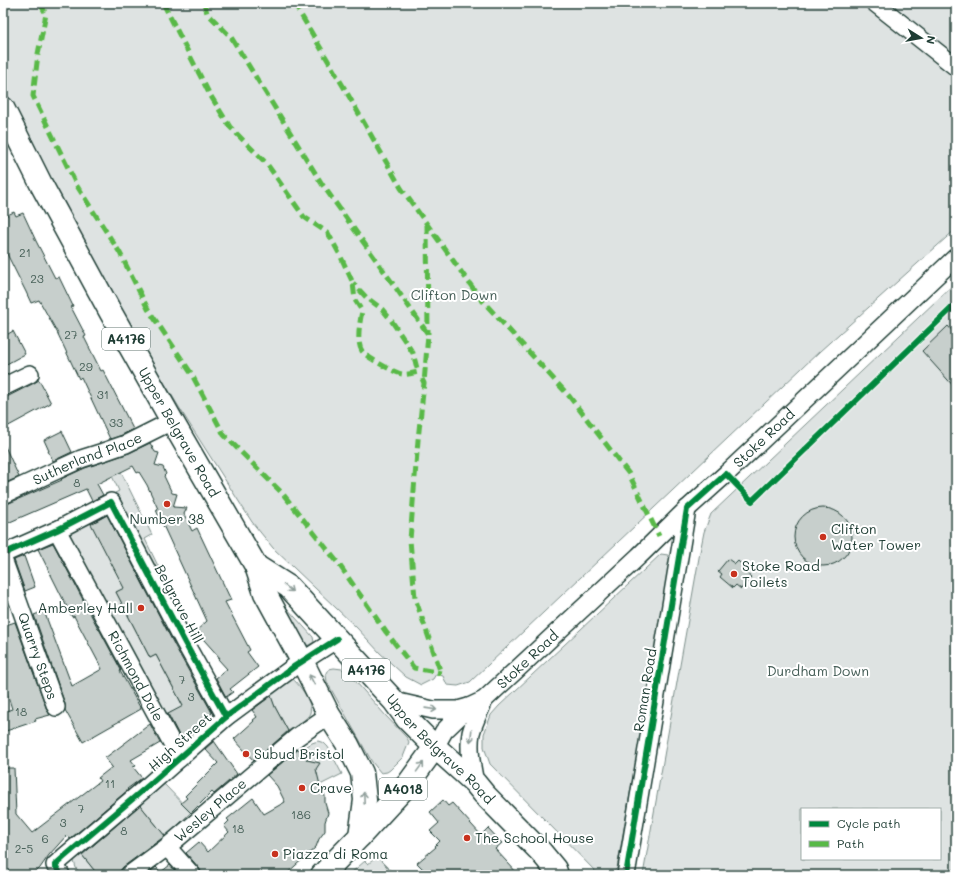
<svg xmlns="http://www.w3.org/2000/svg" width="959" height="878" viewBox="0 0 959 878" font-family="Mali,sans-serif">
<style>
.green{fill:#dee3e2;stroke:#7e908b;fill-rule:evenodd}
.building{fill:#c7cfcc;stroke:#1f3d34}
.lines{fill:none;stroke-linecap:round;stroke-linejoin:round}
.minor-casing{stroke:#1f3d34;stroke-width:20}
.primary-casing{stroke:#1f3d34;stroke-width:25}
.minor{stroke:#fff;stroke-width:17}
.primary{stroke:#fff;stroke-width:22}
.quiet{stroke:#58b947;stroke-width:5;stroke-dasharray:10 5;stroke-linecap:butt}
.cycleway-casing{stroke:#fff;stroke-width:8}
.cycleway{stroke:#00873e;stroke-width:6}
.oneway{stroke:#8f9e9a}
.poi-dot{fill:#c8321e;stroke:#fff;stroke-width:1.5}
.labels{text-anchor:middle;stroke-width:4;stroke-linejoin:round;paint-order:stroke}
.number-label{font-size:12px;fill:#49625a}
.shield{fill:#fff;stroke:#627771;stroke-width:1}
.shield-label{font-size:13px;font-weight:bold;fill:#1f3d34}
.park-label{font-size:14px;fill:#455e57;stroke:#fff}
.street-label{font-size:14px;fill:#1f3d34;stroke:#fff}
.poi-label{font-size:14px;fill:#1f3d34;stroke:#fff;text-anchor:start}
</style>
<rect width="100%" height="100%" fill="#fff"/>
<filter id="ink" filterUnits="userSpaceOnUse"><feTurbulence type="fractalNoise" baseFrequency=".025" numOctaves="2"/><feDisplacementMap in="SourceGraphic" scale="8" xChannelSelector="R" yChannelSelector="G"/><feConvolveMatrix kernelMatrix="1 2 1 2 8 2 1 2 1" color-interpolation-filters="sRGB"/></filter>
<g filter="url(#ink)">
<g class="green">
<path d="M3,3H956V229L820,351L470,682L458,686L447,685L443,676L436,674L433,679L421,685L406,677L380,653L357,628L273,548L252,522L185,417L128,323L42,166L3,86Z"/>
<path d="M956,282V875H643L700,552L704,532L711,514ZM802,809H940V859H802Z"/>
<path d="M121,472L152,535L145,539L175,601L169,604L115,493L119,491L112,476Z"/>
<path d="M89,519L125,588L116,592L150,658L156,655L187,714L172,712L165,716L66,531Z"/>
<path d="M661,554L668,555L671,561L617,868L611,875H599L490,764L484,747V734L491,715L499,706Z"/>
<path d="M277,597L313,637L314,642L309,645L304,646Z"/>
<path d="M334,668L342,669L349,674L386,716L407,738L409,742L403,757L390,770L387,772L381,773L372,762L327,682L326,675L329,669Z"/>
<path d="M289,679H293C300,686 313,702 310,713C308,719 294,727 288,731L275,707L269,693Z"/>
<path d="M318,741L324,743L328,747L342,774L320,785L313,772L316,767L314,762L307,760L302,749L312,743Z"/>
<path d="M164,784L191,812L166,837L140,805Z"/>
<path d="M79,851L98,875H82L76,868L73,858Z"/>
<path d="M377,857L395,875H353L351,873L365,861L368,864Z"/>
</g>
<g class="building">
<path d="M14,212L16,216L23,213L36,241L55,278L59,277L73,306L71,307L86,336L84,337L101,371L103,370L133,429L122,435L110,439L81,377L79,379L57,332L39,300L31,303L26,292L3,246V217Z"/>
<path d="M948,326L956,335V389L922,351Z"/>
<path d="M13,331L25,354L3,366V337Z"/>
<path d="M39,380L51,403L3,429V399L34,383Z"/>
<path d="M62,431L72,452L53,461L48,451H49L44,440Z"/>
<path d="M3,442L19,477L3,484Z"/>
<path d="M150,443L155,452L159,453L155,465L163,467L166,474L164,476L172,493L177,494L173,507L187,508L184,514L192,531L197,528L231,600L225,602L250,650L247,652L258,667L230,689L233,692L226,697L216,678L227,669L218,659L220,658L196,631L207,621L156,510L158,509L147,485L139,472L137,473L133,466L97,484L103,495L92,501L86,489L3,525V505L7,504L62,480L61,479L85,468L129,453Z"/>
<circle cx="823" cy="537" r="29"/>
<path d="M107,515L176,648L210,709L212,713L201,722L202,724L191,734V733L182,741L168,714L183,706L156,655L150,658L116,592L124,588L91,524Z"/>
<path d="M53,543L99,630V629L121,670L120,671L141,709L83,742L65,710V704L34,615L44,611L72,686L102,669L74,616L72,617L38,549Z"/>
<path d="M24,556L35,587L25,591L14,560Z"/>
<path d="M728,559L735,564L738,561L748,570L746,573L751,577L741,589L736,585L733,588L720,577L722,574L718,571Z"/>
<path d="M15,622L47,710L50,715L35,719L36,721L3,732V712L12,709L3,680V626Z"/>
<path d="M271,696L275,707L288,731L254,761L234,739L254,721L253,720L257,717L252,710Z"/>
<path d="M150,724L160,743L131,760L136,766L133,767L142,778L127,789L128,790L70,839L67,835L49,855L40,868L33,875H3V768H14L16,814L32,833L100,781L98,778L112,767L105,758Z"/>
<path d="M214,741L237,774L214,794L212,792L191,813L181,803L187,798L185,796L218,763L205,749Z"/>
<path d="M301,747L307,760L320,763L316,769L320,785L325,796V803L328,813L325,822V831L319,839L316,847L285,875H202V873L199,868L186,853L199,842L208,852L229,832L224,826L229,821L227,819L253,798L264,814L285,802L277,786L267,775Z"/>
<path d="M443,800L448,806L452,803L481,835L488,828L502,843L495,849L519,875H429L417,863L436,847L435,846L440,841L430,831L439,823L430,812Z"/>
<path d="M140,805L165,836L123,867L120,871L119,875H98L82,855Z"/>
<path d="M170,865L179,875H146L156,867L161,872Z"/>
</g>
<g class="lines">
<g class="minor-casing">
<g id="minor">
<path d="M875,3L956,67"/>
<path d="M3,387L30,374"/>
<path id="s1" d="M3,495L81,459L103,452L126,444L172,421"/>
<path id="s2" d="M57,530L180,758"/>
<path d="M3,554L57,530L111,502L185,643L226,717"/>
<path id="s3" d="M3,559L56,707"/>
<path d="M394,701L433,710H458L469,707"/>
<path id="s4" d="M435,747L444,731L447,728L469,707L484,700L639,556L687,509L726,474L956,257"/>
<path d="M475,783C472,767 468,749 471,733C474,721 480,711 484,700"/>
<path d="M167,847L192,875"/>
<path d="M61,875L55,865L64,857L149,785L226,717L295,666L337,639"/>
<path id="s5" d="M129,875L167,847L297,737L329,715"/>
<path d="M626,875L687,509"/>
</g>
</g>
<g class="primary-casing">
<g id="primary">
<path id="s6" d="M3,108L41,184L111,313L172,421L256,566L265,593L302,661L329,715L348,745L362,773L365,800L360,836"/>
<path id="s7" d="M256,566L289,587L394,701L407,719L435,747L475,783L484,794L541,852L555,869L557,875"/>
<path d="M322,875L360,836L408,784L435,747"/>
</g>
</g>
<use href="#minor" class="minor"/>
<use href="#primary" class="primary"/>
<g class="quiet">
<path d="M40,3L46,14L38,54L33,96L77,186L120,253L148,309L191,373L224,435L283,494L338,563L386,632L414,668L441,673"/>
<path d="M163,3L209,93L230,127L267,164L304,217L328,233L340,255L353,283L355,300L362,311C360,321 356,342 362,351C366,357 395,373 402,374C407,375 413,373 418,372L413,353L391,320L382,309L366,297L353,283"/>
<path d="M204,3L207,13L231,37L322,184L391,281L428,334L424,383"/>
<path d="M294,3L346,91L401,188L480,298L569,396L629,474L659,536"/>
<path d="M427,224L428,334"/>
<path d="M422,379L424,383L418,440L410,540L415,598L441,673"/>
</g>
<g class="cycleway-casing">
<g id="cycleway">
<path d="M3,554L57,530L111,502L185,643L226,717"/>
<path d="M61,875L55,865L64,857L149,785L226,717L295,666L337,639"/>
<path d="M626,875L687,509L726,474L752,501L956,304"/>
</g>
</g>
<use href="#cycleway" class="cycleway"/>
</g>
<defs><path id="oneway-shaft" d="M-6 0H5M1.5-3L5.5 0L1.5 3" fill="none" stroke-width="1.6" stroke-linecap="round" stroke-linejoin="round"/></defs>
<g class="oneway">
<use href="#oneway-shaft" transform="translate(288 588) rotate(40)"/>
<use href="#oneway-shaft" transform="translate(312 680) rotate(-117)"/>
<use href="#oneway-shaft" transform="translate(431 709) rotate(8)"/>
<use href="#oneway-shaft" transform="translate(471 736) rotate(97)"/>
<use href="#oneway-shaft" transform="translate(420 767) rotate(-54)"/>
<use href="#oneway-shaft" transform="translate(364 798) rotate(-92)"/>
</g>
</g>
<g class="poi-dot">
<circle cx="167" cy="504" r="4"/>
<circle cx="823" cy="537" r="4"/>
<circle cx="734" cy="574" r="4"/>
<circle cx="141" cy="608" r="4"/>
<circle cx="246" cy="754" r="4"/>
<circle cx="302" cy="788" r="4"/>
<circle cx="467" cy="838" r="4"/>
<circle cx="275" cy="854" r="4"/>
</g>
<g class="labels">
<g class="number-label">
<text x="25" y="257">21</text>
<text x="37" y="283">23</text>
<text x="71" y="339">27</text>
<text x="86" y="371">29</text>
<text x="103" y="399">31</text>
<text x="116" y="427">33</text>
<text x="77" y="487">8</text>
<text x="182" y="684">7</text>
<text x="191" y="701">3</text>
<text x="21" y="716">18</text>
<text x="110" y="788">11</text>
<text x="81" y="813">7</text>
<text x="301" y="819">186</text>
<text x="63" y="827">3</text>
<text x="238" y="833">18</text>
<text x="124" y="835">8</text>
<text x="45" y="843">6</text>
<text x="24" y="853">2-5</text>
</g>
<g class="shield">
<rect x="102" y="328" width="48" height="22" rx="3"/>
<rect x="342" y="659" width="48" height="22" rx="3"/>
<rect x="379" y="778" width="48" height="22" rx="3"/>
</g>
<g class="shield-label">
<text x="126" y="344">A4176</text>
<text x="366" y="675">A4176</text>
<text x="403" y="794">A4018</text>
</g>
<g class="park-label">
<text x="454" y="300">Clifton Down</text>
<text x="818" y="676">Durdham Down</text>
</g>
<g class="street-label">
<text dy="5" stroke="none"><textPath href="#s6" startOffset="369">Upper Belgrave Road</textPath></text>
<text dy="5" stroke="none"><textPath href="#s4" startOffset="453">Stoke Road</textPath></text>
<text dy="5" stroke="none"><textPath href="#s1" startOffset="92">Sutherland Place</textPath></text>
<text transform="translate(179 604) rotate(62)" y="5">Belgrave Hill</text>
<text dy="5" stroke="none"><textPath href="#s3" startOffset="103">Quarry Steps</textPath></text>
<text dy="5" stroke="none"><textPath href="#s4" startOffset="129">Stoke Road</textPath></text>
<text dy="5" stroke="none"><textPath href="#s2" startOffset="166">Richmond Dale</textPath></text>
<text transform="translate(645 690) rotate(-81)" y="5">Roman Road</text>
<text transform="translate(180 742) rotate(-42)" y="5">High Street</text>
<text dy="5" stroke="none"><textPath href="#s7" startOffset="261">Upper Belgrave Road</textPath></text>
<text dy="5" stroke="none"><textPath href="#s5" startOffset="104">Wesley Place</textPath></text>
</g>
<g class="poi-label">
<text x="167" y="524" text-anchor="middle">Number 38</text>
<text x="831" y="534">Clifton<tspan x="831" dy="16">Water Tower</tspan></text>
<text x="742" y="571">Stoke Road<tspan x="742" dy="16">Toilets</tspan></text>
<text x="133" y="613" text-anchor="end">Amberley Hall</text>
<text x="254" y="759">Subud Bristol</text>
<text x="310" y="793">Crave</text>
<text x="475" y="843">The School House</text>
<text x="283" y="859">Piazza di Roma</text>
</g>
</g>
<rect width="959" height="878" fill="none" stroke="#fff" stroke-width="16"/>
<rect x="8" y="8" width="943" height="862" fill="none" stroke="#1f3d34" stroke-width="1.5" filter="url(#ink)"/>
<rect x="801" y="808" width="140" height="52" fill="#ffffff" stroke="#a5b1ae"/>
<rect x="809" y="821" width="20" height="6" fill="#00873e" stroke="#a5b1ae"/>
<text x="837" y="828" font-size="12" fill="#1f3d34">Cycle path</text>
<rect x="809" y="841" width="20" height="6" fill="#58b947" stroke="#a5b1ae"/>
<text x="837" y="848" font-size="12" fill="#1f3d34">Path</text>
<g transform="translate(921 38) rotate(101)" stroke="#ffffff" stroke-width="3" paint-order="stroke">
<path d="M0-3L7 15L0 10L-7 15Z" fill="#1f3d34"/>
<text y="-6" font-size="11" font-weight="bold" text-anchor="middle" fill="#1f3d34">N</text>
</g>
</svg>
